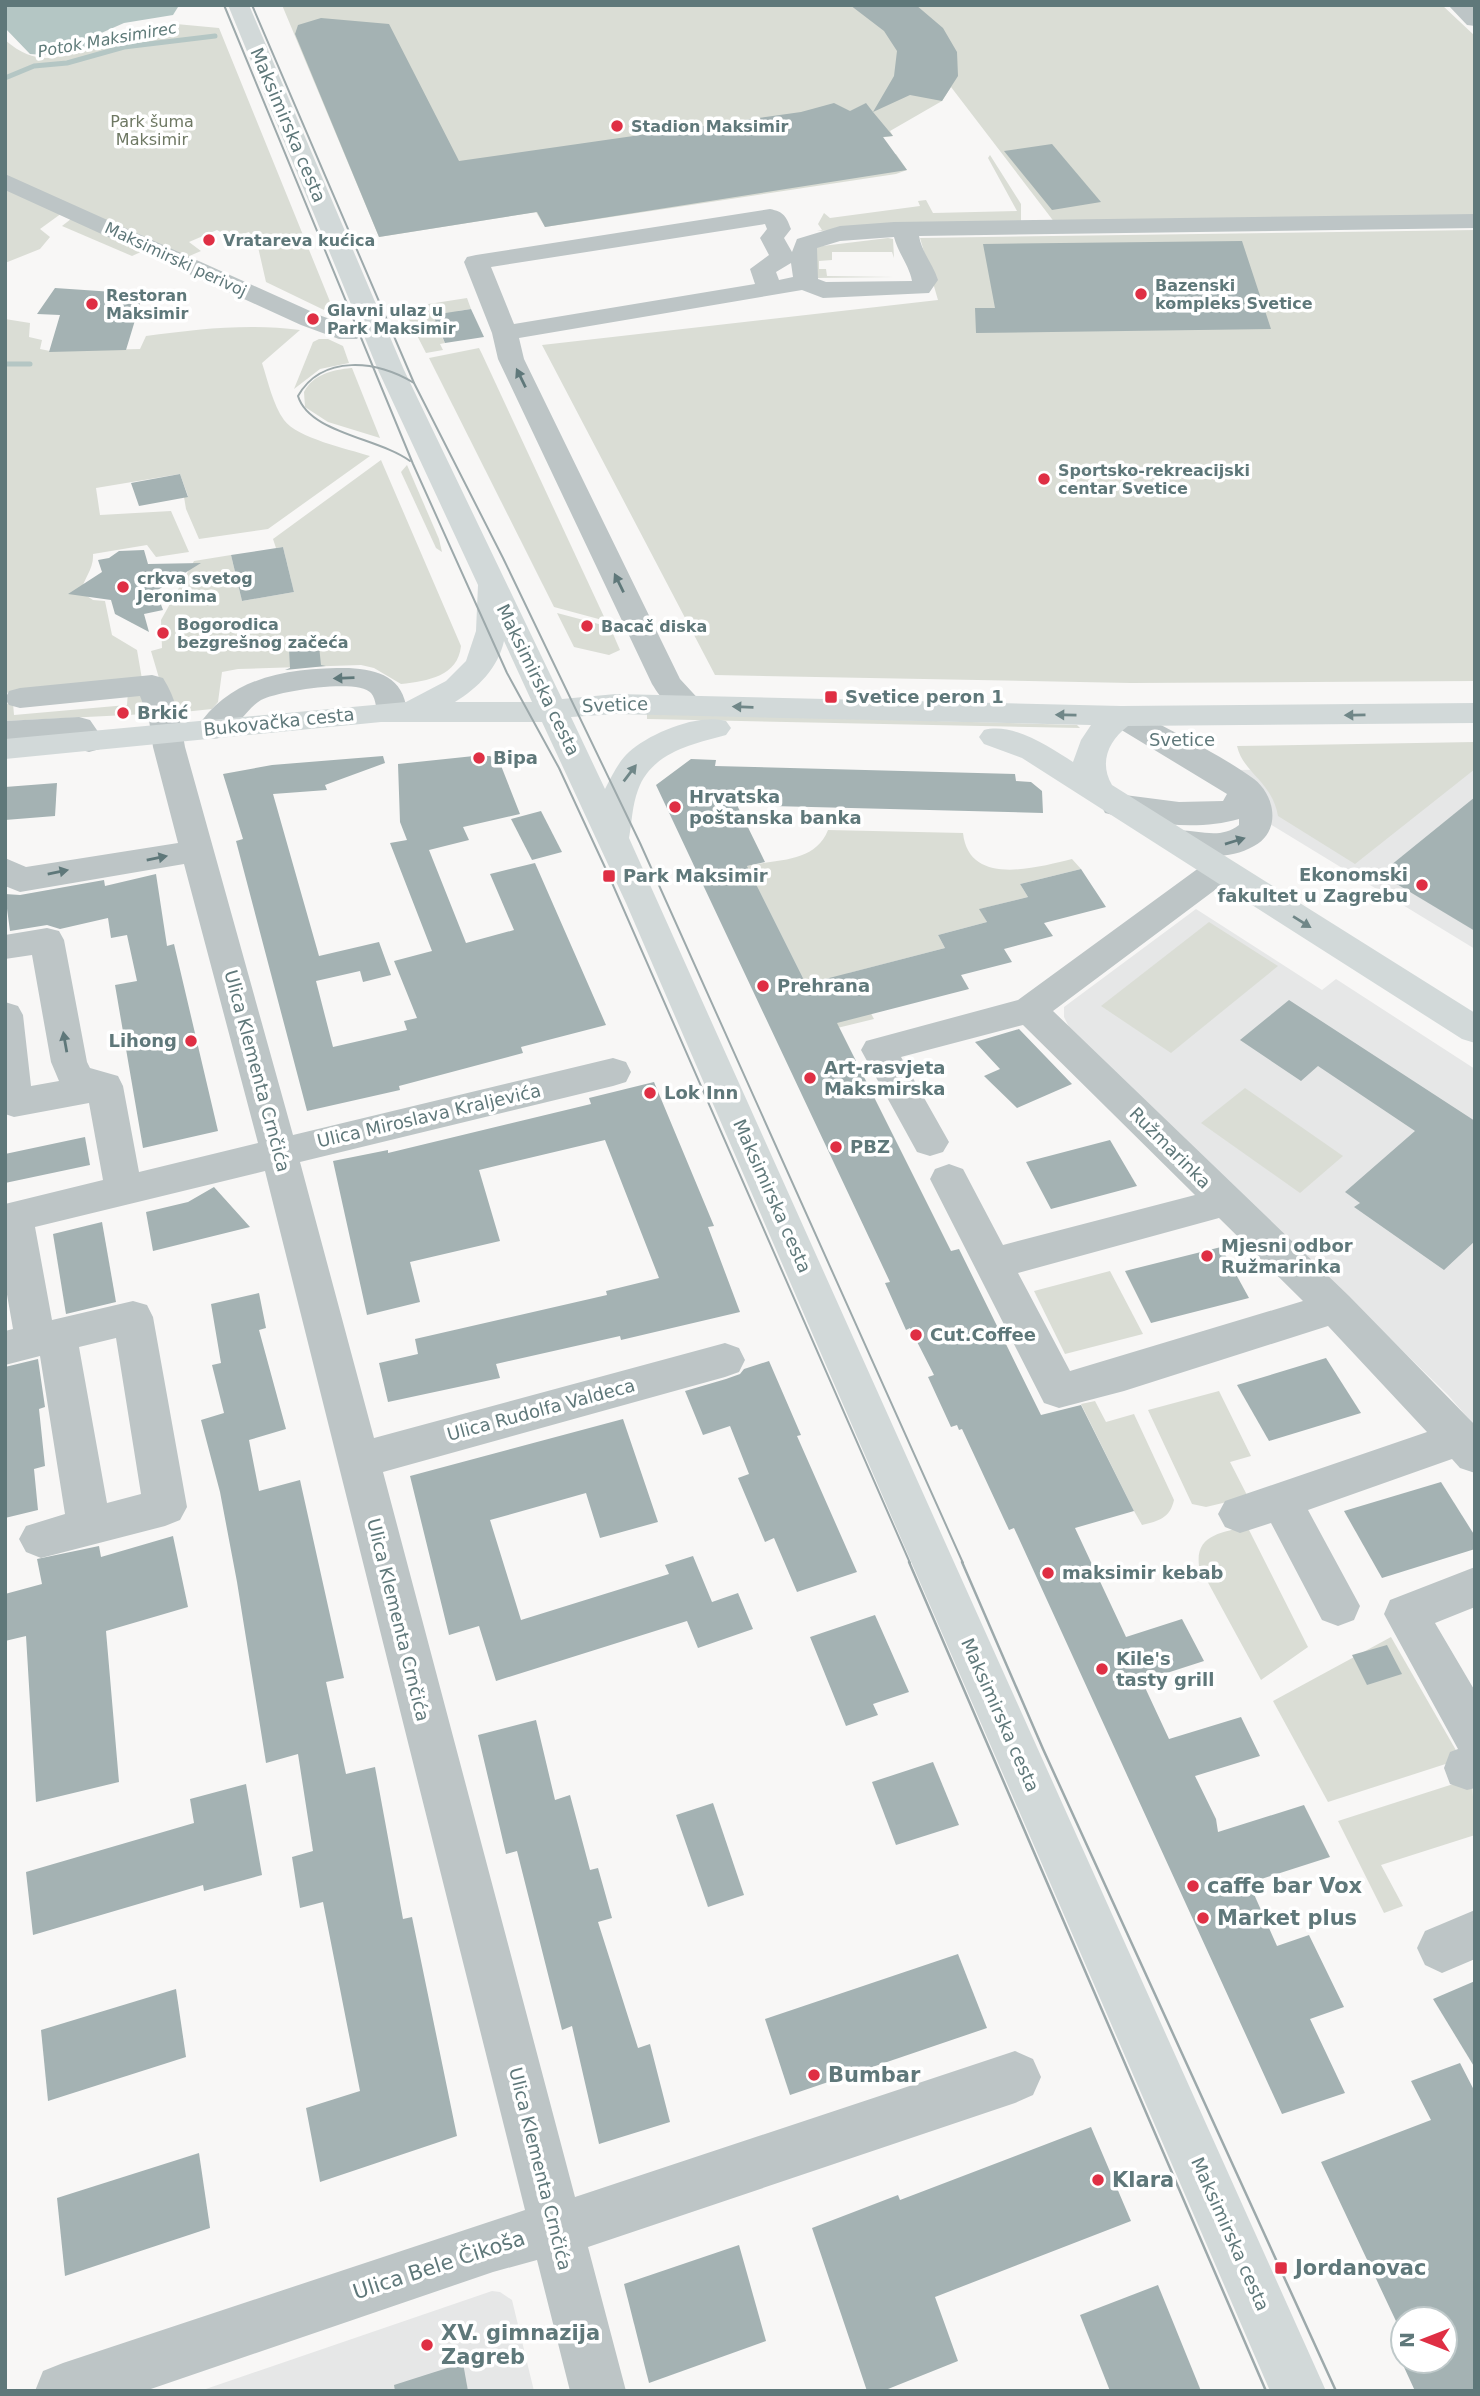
<svg xmlns="http://www.w3.org/2000/svg" width="1480" height="2396" viewBox="0 0 1480 2396" font-family="'DejaVu Sans',sans-serif">
<style>
.built{fill:#e6e7e7}
.green{fill:#daddd5}
.water{fill:#b4c6c4}
.lines{fill:none;stroke-linecap:round;stroke-linejoin:round}
.stream{stroke:#b4c6c4;stroke-width:5}
.building{fill:#a4b2b3}
.minor{fill:#bdc5c6;fill-rule:evenodd}
.major{fill:#d2d9d9;fill-rule:evenodd}
.tram-far1{stroke:#9da9ab;stroke-width:2}
.tram{stroke:#9da9ab;stroke-width:2.5}
.oneway{fill:#5f787a}
.oneway2{fill:#708788}
.poi-dot{fill:#df2f44;stroke:#fff;stroke-width:2.5}
.labels{text-anchor:middle;stroke-width:7;stroke-linejoin:round;paint-order:stroke}
.far-water-label{font-size:16px;font-style:italic;fill:#5e7a78;stroke:#fff}
.far-park-label{font-size:16px;fill:#6e7863;stroke:#fff}
.far-poi-label{font-size:16px;font-weight:bold;fill:#5f787a;stroke:#fff;text-anchor:start}
.far-street-label{font-size:16px;fill:#5f787a;stroke:#fff}
.street-label{font-size:18px;fill:#5f787a;stroke:#fff}
.poi-label{font-size:18px;font-weight:bold;fill:#5f787a;stroke:#fff;text-anchor:start}
.near-poi-label{font-size:21px;font-weight:bold;fill:#5f787a;stroke:#fff;text-anchor:start}
.near-street-label{font-size:21px;fill:#5f787a;stroke:#fff}
</style>
<rect width="100%" height="100%" fill="#f8f7f6"/>
<g class="built">
<path d="M1475,767V949L1265,821L1239,770Z"/>
<path d="M1196,909L1322,990L1336,979L1475,1069V1426L1448,1395L1069,1027L1064,1017V1007Z"/>
<path d="M492,2291L500,2292L512,2300L534,2391H200Z"/>
</g>
<g class="green">
<path d="M282,5H1442L1475,36V217L1055,223L951,87L942,101L890,131L893,136L870,139L882,156L896,154L907,170L896,174L545,227L536,212L379,237Z"/>
<path d="M176,24L219,28L331,304L324,310L266,282L258,247L249,232L231,238L217,230L189,242L201,251L187,257L62,213L40,229L50,237L40,249L5,263V40C50,79 78,44 121,33C139,28 158,27 176,24Z"/>
<path d="M990,155L1021,204V223L817,231L822,230L818,224L824,213L830,218L920,206L918,201L926,200L933,213L1017,211L988,158Z"/>
<path d="M71,219L143,251L132,256L62,226Z"/>
<path d="M1475,230V681L1131,683L715,675L542,345L938,300L920,238Z"/>
<path d="M888,238L893,239L894,258L892,252H832V260L819,261V269H826L827,276L894,277L817,278L814,247Z"/>
<path d="M467,298L471,309L458,311L442,337L445,343L440,344L443,350L426,353L403,308Z"/>
<path d="M5,319L30,323L29,337L42,340L40,349L50,351L140,349L146,336C196,329 250,323 300,330L262,363C268,381 273,405 284,420C297,438 348,449 370,456L268,529L199,539L186,509L184,497L188,496L180,474L96,488L100,515L171,511L189,552L156,557L147,545L93,554C94,569 84,578 81,592L93,600L105,601L112,635L137,650L142,679L5,693Z"/>
<path d="M319,339H328L343,346L349,363L320,369L294,389L313,342Z"/>
<path d="M479,348L482,354L606,621L554,607L429,358Z"/>
<path d="M351,368H352L380,438L328,422L305,407L304,392C313,374 333,370 351,368Z"/>
<path d="M381,460L461,646C458,676 428,681 401,684L374,668L361,665L238,669L222,672L218,702L212,709L174,713L167,705L151,651L162,648L161,620L194,561L231,555L242,601L294,592L283,547L276,548L273,539Z"/>
<path d="M407,465L439,539L442,552L436,548L401,472Z"/>
<path d="M557,613L610,627L620,650L609,655L574,647Z"/>
<path d="M145,690L147,714L5,721V704L13,703L14,715L127,705L128,691Z"/>
<path d="M647,713L1077,725L1080,728L647,719Z"/>
<path d="M1475,742V769L1355,864L1278,816C1272,781 1243,773 1237,746Z"/>
<path d="M828,830L963,833C969,888 1038,867 1072,859L1081,869L1020,884L1028,897L980,909L987,922L938,935L945,948L849,973L874,1019L829,1030L747,866C777,859 815,863 828,830Z"/>
<path d="M1209,922L1278,966L1171,1053L1101,1006Z"/>
<path d="M1245,1088L1343,1156L1300,1193L1201,1123Z"/>
<path d="M1110,1271L1143,1334L1065,1354L1034,1291Z"/>
<path d="M1219,1391L1251,1456L1230,1462L1248,1497L1206,1507L1192,1504L1148,1410Z"/>
<path d="M1095,1401L1106,1422L1134,1414L1174,1500C1170,1518 1159,1521 1142,1525L1134,1511L1081,1404Z"/>
<path d="M1247,1526L1308,1647L1261,1680L1199,1566C1195,1534 1222,1533 1247,1526Z"/>
<path d="M1391,1637L1461,1759L1328,1802L1273,1701Z"/>
<path d="M1472,1778L1475,1835L1381,1865L1403,1906L1384,1913L1338,1821Z"/>
</g>
<path class="water" d="M5,5H178V7L173,15L124,23L99,34L82,49L60,56L30,54L5,28Z"/>
<g class="lines">
<g class="stream">
<path d="M5,78L34,66L67,63L124,47L215,36"/>
<path d="M5,364H30"/>
</g>
</g>
<g class="building">
<path d="M850,5H916L943,28L957,52L958,76L942,101L910,95L873,112L893,136L883,137L907,170L545,227L537,212L379,237L295,34L298,25L321,18L389,24L459,161L801,112L834,103L850,111L866,103L873,112L894,76L897,51L884,31Z"/>
<path d="M1052,144L1101,202L1052,210L1004,151Z"/>
<path d="M1242,241L1271,329L976,333L975,308H995L983,244Z"/>
<path d="M55,288L143,294L126,350L49,352L60,315L37,314Z"/>
<path d="M471,309L484,337L445,343L433,315Z"/>
<path d="M180,474L188,497L139,506L131,483Z"/>
<path d="M283,547L294,592L242,601L231,555Z"/>
<path d="M144,550L148,564L201,563L156,591L163,610L144,614L149,632L115,614L111,600L68,594L102,572L98,560L109,558L119,551Z"/>
<path d="M319,646L321,665L326,666L285,670L290,668L289,649Z"/>
<path d="M383,756L385,763L325,785L327,790L273,794L319,956L379,942L391,975L363,982L360,971L316,981L333,1047L407,1030L404,1021L417,1018L394,961L432,951L390,843L407,840L400,822L398,764L474,756H490L500,763L520,814L463,827L469,840L429,850L466,943L514,930L490,874L535,863L606,1025L521,1047L523,1053L399,1086L400,1090L307,1111L236,841L243,839L223,774L272,765Z"/>
<path d="M691,759L716,760L715,766L1015,774L1016,781L1031,782L1042,791L1043,813L737,805L765,862L747,866L806,984L945,948L938,935L987,922L979,909L1028,897L1020,884L1081,869L1106,907L1044,923L1053,936L1004,949L1012,962L961,975L969,989L837,1023L951,1251L959,1249L1041,1415L1081,1405L1134,1511L1075,1528L1126,1637L1182,1619L1204,1661L1142,1681L1169,1739L1241,1717L1260,1756L1195,1776L1216,1819L1218,1832L1304,1805L1330,1857L1249,1883L1277,1946L1309,1935L1344,2007L1310,2019L1345,2093L1282,2114L1014,1528L1009,1530L962,1429L959,1430L957,1425L951,1427L928,1377L934,1375L910,1328L906,1330L885,1283L890,1282L656,785Z"/>
<path d="M57,783L55,816L5,820V787Z"/>
<path d="M1475,797V931L1380,874Z"/>
<path d="M541,811L562,852L532,860L511,819Z"/>
<path d="M156,874L167,946L174,944L218,1131L143,1148L115,985L137,981L127,935L111,938L108,918L60,929L47,925L10,931L5,894L20,895L104,880L105,886Z"/>
<path d="M1289,1000L1475,1121V1241L1444,1270L1354,1207L1360,1203L1345,1192L1415,1131L1318,1066L1301,1081L1240,1040Z"/>
<path d="M1019,1029L1072,1084L1017,1108L984,1076L1000,1069L975,1042Z"/>
<path d="M654,1082L714,1226L708,1227L740,1312L621,1340L620,1336L496,1364L500,1378L388,1402L379,1363L418,1354L415,1339L607,1295L606,1291L659,1278L605,1140L479,1170L500,1241L410,1262L420,1302L367,1315L333,1161L388,1150V1153L591,1104L589,1098Z"/>
<path d="M85,1137L90,1165L5,1183V1154Z"/>
<path d="M1110,1140L1137,1186L1051,1209L1026,1162Z"/>
<path d="M214,1187L250,1227L153,1251L146,1212L188,1202Z"/>
<path d="M102,1222L116,1302L66,1314L53,1234Z"/>
<path d="M1221,1247L1249,1298L1151,1323L1125,1271Z"/>
<path d="M259,1293L266,1328L259,1330L286,1429L249,1440L259,1491L300,1480L344,1678L326,1682L346,1774L375,1767L403,1919L412,1917L457,2136L320,2182L306,2108L360,2091L323,1902L300,1908L292,1857L313,1851L298,1754L266,1763L237,1582L220,1492L201,1420L224,1413L212,1365L221,1363L211,1304Z"/>
<path d="M1326,1358L1361,1413L1269,1441L1237,1385Z"/>
<path d="M38,1359L45,1407L39,1409L45,1466L34,1469L38,1510L5,1518V1367Z"/>
<path d="M769,1361L801,1435L797,1436L857,1572L797,1592L774,1538L765,1542L738,1478L749,1474L730,1426L703,1435L685,1391L726,1379L740,1374L744,1369Z"/>
<path d="M623,1419L658,1522L600,1538L586,1493L490,1520L521,1620L669,1574L665,1565L693,1556L712,1602L738,1593L753,1629L698,1648L687,1621L496,1681L479,1626L449,1635L410,1476Z"/>
<path d="M1441,1482L1475,1536V1549L1382,1578L1344,1511Z"/>
<path d="M173,1536L188,1607L106,1631L119,1782L36,1802L26,1636L5,1641V1594L42,1584L37,1559L99,1546L101,1557Z"/>
<path d="M875,1615L909,1692L873,1704L878,1715L846,1726L810,1637Z"/>
<path d="M1387,1645L1402,1674L1367,1685L1352,1655Z"/>
<path d="M536,1720L555,1800L570,1795L590,1870L598,1868L612,1918L598,1922L638,2048L650,2044L670,2122L599,2144L572,2026L562,2030L517,1851L506,1854L478,1735Z"/>
<path d="M933,1762L959,1825L896,1845L872,1782Z"/>
<path d="M246,1784L262,1875L204,1891L203,1885L33,1935L26,1872L194,1823L190,1799Z"/>
<path d="M713,1803L744,1895L708,1907L676,1815Z"/>
<path d="M958,1954L987,2028L790,2095L765,2019Z"/>
<path d="M1475,1981V2068L1433,1999Z"/>
<path d="M176,1989L186,2057L48,2101L41,2030Z"/>
<path d="M1460,2063L1475,2092V2391H1415L1392,2341L1403,2336V2361H1445V2319H1403V2336L1321,2162L1431,2120L1411,2081Z"/>
<path d="M1091,2127L1131,2221L935,2297L958,2361L883,2391H867L812,2228L898,2195L900,2200Z"/>
<path d="M199,2153L210,2228L65,2276L57,2198Z"/>
<path d="M739,2245L766,2341L649,2383L624,2284Z"/>
<path d="M1158,2285L1201,2391H1110L1080,2315Z"/>
<path d="M463,2363L468,2391H395L394,2385Z"/>
</g>
<g class="lines">
<g class="minor">
<path d="M1448,5H1471L1475,9V26L1467,25Z"/>
<path d="M5,174L319,315L357,329L361,334L357,339H339L301,325L5,190Z"/>
<path d="M770,209C784,212 786,216 791,229L784,238L792,252L797,239L840,226L894,222L1475,214V228L919,236C922,253 933,264 938,280L929,293L823,298L802,290L519,338L524,359L680,679L704,705L699,712C677,718 663,702 652,684L498,359L492,333L464,262L467,257L476,255ZM765,224L767,229L760,238L769,255L750,269L755,284L514,324L491,267ZM894,237C898,253 909,265 912,281L826,282L818,279L817,248L840,241ZM791,263L793,277L779,280L776,272Z"/>
<path d="M349,668C379,670 403,677 407,711L402,718L391,721L380,718C375,710 377,700 371,693C359,678 277,691 261,700C246,709 237,729 222,737C214,740 208,738 201,736L196,729C231,675 290,668 349,668Z"/>
<path d="M152,675L163,678C176,698 181,723 185,747L293,1135L613,1058L626,1062L631,1072L626,1082L613,1086L300,1162L374,1438L725,1343L739,1348L745,1360L739,1372L725,1377L383,1472L575,2197L1015,2051L1033,2059L1041,2077L1033,2095L1015,2103L588,2247L626,2391H570L537,2260L493,2272L145,2391H35L43,2371L63,2363L525,2210L265,1171L35,1227L52,1320L133,1301L147,1305L153,1317L187,1507L180,1520L165,1526L41,1558L26,1552L19,1539L26,1526L65,1514L40,1356L5,1365V1331L13,1329L5,1283V1204L103,1180L89,1103L14,1117L5,1114V1002L18,1006L23,1015L31,1086L59,1081L51,1062L32,955L5,959V935L47,928L59,931L64,940L87,1062L90,1068L118,1076L123,1086L139,1172L258,1143L184,864L20,892L5,886V858L26,867L178,843L153,747L149,720L140,696L20,708L9,705L5,699L9,691L20,688ZM116,1338L141,1494L107,1503L79,1347Z"/>
<path d="M1121,706L1132,709C1170,731 1220,754 1254,779C1276,796 1281,832 1254,846C1226,862 1195,856 1165,848L1160,840L1165,832C1191,825 1216,843 1239,825V819C1198,831 1146,824 1105,813L1101,805L1105,797L1117,794L1179,802L1223,801L1227,794L1110,723L1105,716L1110,709Z"/>
<path d="M79,717L90,720L105,742L100,749L89,752L78,749L70,738L5,741V721Z"/>
<path d="M1219,859L1231,862L1236,870L1231,878L1053,1011L1349,1296L1475,1425V1473L1460,1468L1452,1459L1308,1510L1360,1606L1354,1620L1338,1626L1322,1620L1271,1523L1240,1533L1225,1527L1218,1514L1225,1501L1427,1432L1328,1326L1124,1391L1059,1408L1044,1403L930,1179L935,1169L949,1164L963,1169L1003,1245L1195,1195L1023,1025L901,1057L949,1142L943,1152L930,1156L917,1152L861,1050L866,1041L1018,1000L1207,862ZM1219,1218L1303,1301L1070,1371L1018,1273Z"/>
<path d="M1475,1567V1607L1435,1623L1475,1691V1788L1467,1790L1450,1784L1444,1768L1450,1752L1458,1749L1384,1614L1390,1600Z"/>
<path d="M1475,1910V1959L1442,1973L1425,1965L1417,1948L1425,1931Z"/>
</g>
<path class="major" d="M228,5H249L404,370L562,699L616,694L1121,706L1475,703V723L1128,726C1108,741 1099,763 1112,785L1475,1013V1043L1462,1039L1022,758L984,744L979,737L984,730C1013,722 1049,747 1073,762L1081,740L1091,725L616,714L571,717L605,789C612,776 618,762 629,752C650,733 698,713 726,721L731,728L726,735C692,744 651,753 638,790C632,806 632,822 629,838L1326,2391H1270L626,903L542,722H381L5,759V739L406,702L446,681L466,661L476,631L478,585L378,370ZM504,641L532,702H455C478,688 498,668 504,641Z"/>
<g class="tram-far1">
<path d="M224,5L413,464L507,673L559,768L609,876L910,1563"/>
<path d="M252,5L414,383L503,558L640,843L963,1563"/>
<path d="M410,461C379,438 309,433 298,396C322,354 378,360 414,383"/>
</g>
<g class="tram">
<path d="M909,1562L1266,2391"/>
<path d="M962,1562L1043,1749L1336,2391"/>
</g>
</g>
<defs><path id="oneway-solid" d="M-6-.8H1V-3.2L6.5 0L1 3.2V.8H-6Z" transform="scale(1.75)"/></defs>
<g class="oneway">
<use href="#oneway-solid" transform="translate(521 378) rotate(-116)"/>
<use href="#oneway-solid" transform="translate(619 583) rotate(-116)"/>
<use href="#oneway-solid" transform="translate(344 678) rotate(178)"/>
<use href="#oneway-solid" transform="translate(1235 841) rotate(-17)"/>
<use href="#oneway-solid" transform="translate(157 858) rotate(-11)"/>
<use href="#oneway-solid" transform="translate(58 872) rotate(-11)"/>
<use href="#oneway-solid" transform="translate(65 1042) rotate(-100)"/>
</g>
<g class="oneway2">
<use href="#oneway-solid" transform="translate(743 707) rotate(-178)"/>
<use href="#oneway-solid" transform="translate(1066 715) rotate(-179)"/>
<use href="#oneway-solid" transform="translate(1355 715) rotate(179)"/>
<use href="#oneway-solid" transform="translate(630 773) rotate(-53)"/>
<use href="#oneway-solid" transform="translate(1302 922) rotate(32)"/>
</g>
<g class="poi-dot">
<circle cx="617" cy="126" r="7"/>
<circle cx="209" cy="240" r="7"/>
<circle cx="1141" cy="294" r="7"/>
<circle cx="92" cy="304" r="7"/>
<circle cx="313" cy="319" r="7"/>
<circle cx="1044" cy="479" r="7"/>
<circle cx="123" cy="587" r="7"/>
<circle cx="587" cy="626" r="7"/>
<circle cx="163" cy="633" r="7"/>
<rect x="824" y="690" width="14" height="14" rx="3.5"/>
<circle cx="123" cy="713" r="7"/>
<circle cx="479" cy="758" r="7"/>
<circle cx="675" cy="807" r="7"/>
<rect x="602" y="869" width="14" height="14" rx="3.5"/>
<circle cx="1422" cy="885" r="7"/>
<circle cx="763" cy="986" r="7"/>
<circle cx="191" cy="1041" r="7"/>
<circle cx="810" cy="1078" r="7"/>
<circle cx="650" cy="1093" r="7"/>
<circle cx="836" cy="1147" r="7"/>
<circle cx="1207" cy="1256" r="7"/>
<circle cx="916" cy="1335" r="7"/>
<circle cx="1048" cy="1573" r="7"/>
<circle cx="1102" cy="1669" r="7"/>
<circle cx="1193" cy="1886" r="7"/>
<circle cx="1203" cy="1918" r="7"/>
<circle cx="814" cy="2075" r="7"/>
<circle cx="1098" cy="2180" r="7"/>
<rect x="1274" y="2261" width="14" height="14" rx="3.5"/>
<circle cx="427" cy="2345" r="7"/>
</g>
<g class="labels">
<g class="far-water-label">
<text transform="translate(107 39) rotate(-10)" y="6">Potok Maksimirec</text>
</g>
<g class="far-park-label">
<text x="152" y="127">Park šuma<tspan x="152" dy="18">Maksimir</tspan></text>
</g>
<g class="far-poi-label">
<text x="631" y="132">Stadion Maksimir</text>
<text x="223" y="246">Vratareva kućica</text>
<text x="1155" y="291">Bazenski<tspan x="1155" dy="18">kompleks Svetice</tspan></text>
<text x="106" y="301">Restoran<tspan x="106" dy="18">Maksimir</tspan></text>
<text x="327" y="316">Glavni ulaz u<tspan x="327" dy="18">Park Maksimir</tspan></text>
<text x="1058" y="476">Sportsko-rekreacijski<tspan x="1058" dy="18">centar Svetice</tspan></text>
<text x="137" y="584">crkva svetog<tspan x="137" dy="18">Jeronima</tspan></text>
<text x="177" y="630">Bogorodica<tspan x="177" dy="18">bezgrešnog začeća</tspan></text>
<text x="601" y="632">Bacač diska</text>
</g>
<g class="far-street-label">
<text transform="translate(176 259) rotate(25)" y="6">Maksimirski perivoj</text>
</g>
<g class="street-label">
<text transform="translate(288 125) rotate(67)" y="6">Maksimirska cesta</text>
<text transform="translate(538 680) rotate(64)" y="6">Maksimirska cesta</text>
<text transform="translate(615 705) rotate(-2)" y="6">Svetice</text>
<text transform="translate(279 722) rotate(-6)" y="6">Bukovačka cesta</text>
<text x="1182" y="746">Svetice</text>
<text transform="translate(257 1071) rotate(75)" y="6">Ulica Klementa Crnčića</text>
<text transform="translate(429 1116) rotate(-13)" y="6">Ulica Miroslava Kraljevića</text>
<text transform="translate(1170 1148) rotate(45)" y="6">Ružmarinka</text>
<text transform="translate(772 1196) rotate(66)" y="6">Maksimirska cesta</text>
<text transform="translate(541 1410) rotate(-15)" y="6">Ulica Rudolfa Valdeca</text>
<text transform="translate(398 1620) rotate(76)" y="6">Ulica Klementa Crnčića</text>
<text transform="translate(1000 1715) rotate(66)" y="6">Maksimirska cesta</text>
<text transform="translate(540 2169) rotate(76)" y="6">Ulica Klementa Crnčića</text>
<text transform="translate(1230 2234) rotate(66)" y="6">Maksimirska cesta</text>
</g>
<g class="poi-label">
<text x="845" y="703">Svetice peron 1</text>
<text x="137" y="719">Brkić</text>
<text x="493" y="764">Bipa</text>
<text x="689" y="803">Hrvatska<tspan x="689" dy="21">poštanska banka</tspan></text>
<text x="1408" y="881" text-anchor="end">Ekonomski<tspan x="1408" dy="21">fakultet u Zagrebu</tspan></text>
<text x="623" y="882">Park Maksimir</text>
<text x="777" y="992">Prehrana</text>
<text x="177" y="1047" text-anchor="end">Lihong</text>
<text x="824" y="1074">Art-rasvjeta<tspan x="824" dy="21">Maksmirska</tspan></text>
<text x="664" y="1099">Lok Inn</text>
<text x="850" y="1153">PBZ</text>
<text x="1221" y="1252">Mjesni odbor<tspan x="1221" dy="21">Ružmarinka</tspan></text>
<text x="930" y="1341">Cut.Coffee</text>
<text x="1062" y="1579">maksimir kebab</text>
<text x="1116" y="1665">Kile's<tspan x="1116" dy="21">tasty grill</tspan></text>
</g>
<g class="near-poi-label">
<text x="1207" y="1893">caffe bar Vox</text>
<text x="1217" y="1925">Market plus</text>
<text x="828" y="2082">Bumbar</text>
<text x="1112" y="2187">Klara</text>
<text x="1295" y="2275">Jordanovac</text>
<text x="441" y="2340">XV. gimnazija<tspan x="441" dy="24">Zagreb</tspan></text>
</g>
<g class="near-street-label">
<text transform="translate(439 2265) rotate(-18)" y="7">Ulica Bele Čikoša</text>
</g>
</g>
<rect width="1480" height="2396" fill="none" stroke="#5f787a" stroke-width="14"/>
<g transform="translate(1424 2340) rotate(270)"><circle r="33" fill="#ffffff" stroke="#bfc9ca" stroke-width="2"/>
<path d="M0-5L12 26L0 18L-12 26Z" fill="#df2f44"/>
<text y="-10" font-size="19" font-weight="bold" text-anchor="middle" fill="#5f787a">N</text>
</g>
</svg>
